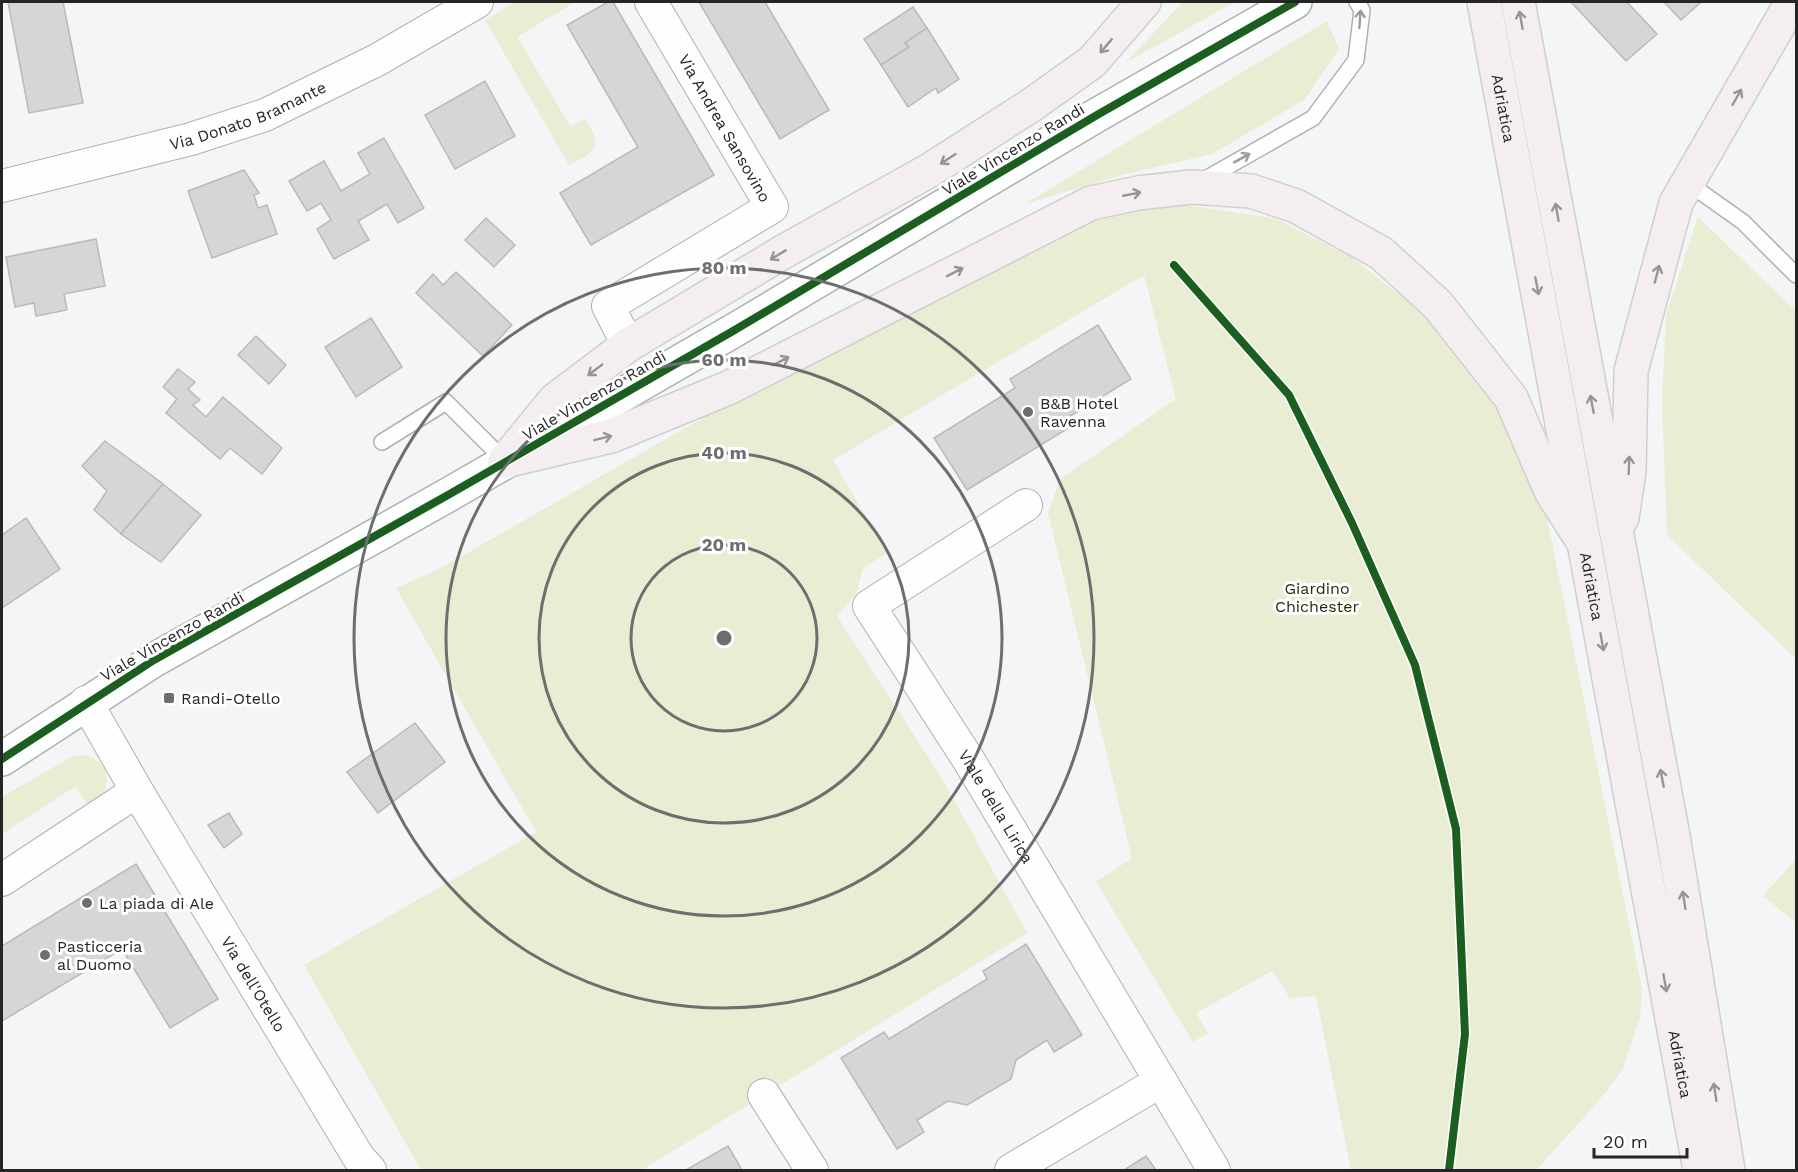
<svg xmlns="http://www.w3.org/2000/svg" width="1798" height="1172" viewBox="0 0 1798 1172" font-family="'Work Sans',sans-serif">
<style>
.green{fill:#e8edd4}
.building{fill:#d5d6d7;stroke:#b9babb;stroke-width:1.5}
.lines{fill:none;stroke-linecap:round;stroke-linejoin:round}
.service-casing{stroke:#b0b0b1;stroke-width:18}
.minor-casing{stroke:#b0b0b1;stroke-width:34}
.tertiary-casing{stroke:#b0b0b1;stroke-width:36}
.trunk-casing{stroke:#cfcfd0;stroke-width:36}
.service{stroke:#fdfefe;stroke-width:15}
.minor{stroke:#fdfefe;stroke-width:32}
.tertiary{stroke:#fdfefe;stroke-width:33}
.trunk{stroke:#f5eef1;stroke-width:33}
.cycleway-casing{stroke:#fff;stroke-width:11}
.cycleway{stroke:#1b5e20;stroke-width:8}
.oneway{stroke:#9b9c9c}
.oneway2{stroke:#979495}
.ring{fill:none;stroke:#6d6e6e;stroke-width:3}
.poi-dot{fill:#6d6e6e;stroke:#fff;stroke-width:2}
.labels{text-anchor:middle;stroke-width:6;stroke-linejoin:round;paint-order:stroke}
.street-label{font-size:16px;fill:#242525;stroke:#fff}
.poi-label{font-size:16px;fill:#242525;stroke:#fff;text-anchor:start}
.park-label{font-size:16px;fill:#292c0c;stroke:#fff}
.centre{fill:#6d6e6e;stroke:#fff;stroke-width:3}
.ring-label{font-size:18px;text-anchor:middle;font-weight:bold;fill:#6d6e6e;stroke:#fff;stroke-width:6;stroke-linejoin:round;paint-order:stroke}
</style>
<rect width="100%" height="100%" fill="#f4f5f6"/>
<g class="green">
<path d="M515,2H575L517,37L570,126L585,119C603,147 598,151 569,165L485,20Z"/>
<path d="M1183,2H1235L1125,63Z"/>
<path d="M1327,21L1339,49L1304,100L1212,154L1122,175L1025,204Z"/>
<path d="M1186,205L1277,219L1351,257L1433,321L1502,410L1546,513L1642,988L1640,1017L1622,1071L1596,1104L1536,1170H1351L1316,996L1290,998L1272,971L1196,1013L1208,1033L1193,1042L1096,882L1132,858L1048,513L1060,479L1176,399L1144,275L833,460L887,553L863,568L856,594L837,616L943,780L1027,933L642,1170H421L304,965L536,832L396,588L441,568L708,415L1094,216Z"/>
<path d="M1698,217L1796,311V659L1667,535L1662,401L1666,315Z"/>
<path d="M84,755C114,761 113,795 89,808L76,786L2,834V797L73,756Z"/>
<path d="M1796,859V923L1763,896Z"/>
</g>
<g class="building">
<path d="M8,2H63L83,103L29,113Z"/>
<path d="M608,2H613L714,175L591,245L560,193L638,147L567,25Z"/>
<path d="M699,2H765L829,110L780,139Z"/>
<path d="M1571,2H1627L1657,34L1626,61Z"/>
<path d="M1664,2H1701L1681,20Z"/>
<path d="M913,7L927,28L905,43L909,47L881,65L864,39Z"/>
<path d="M927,28L959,79L938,93L936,88L908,107L881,65L909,47L905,43Z"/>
<path d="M485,81L515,136L455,169L425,115Z"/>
<path d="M384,138L424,208L398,223L387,204L358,221L369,240L334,259L317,229L331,220L321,203L307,211L289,181L324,161L341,191L370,174L358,153Z"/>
<path d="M244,170L259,193L254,195L258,208L267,205L277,234L212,258L188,191Z"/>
<path d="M486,218L515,245L494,267L465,240Z"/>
<path d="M96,239L105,286L64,294L67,310L36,316L34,303L15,307L6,257Z"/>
<path d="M456,272L512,325L483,356L416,293L433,274L443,285Z"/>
<path d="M371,318L402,367L356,397L325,347Z"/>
<path d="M1098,325L1131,379L1062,421L1067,429L967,490L934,438L1015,388L1010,379Z"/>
<path d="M256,336L286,365L269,384L238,355Z"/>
<path d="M178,369L195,382L188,389L200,400L193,405L206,417L223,397L282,448L262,474L230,448L220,459L166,413L177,399L163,387Z"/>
<path d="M105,441L163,484L121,534L94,510L107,491L82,466Z"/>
<path d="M163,484L201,515L161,562L121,534Z"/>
<path d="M26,518L60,569L2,608V535Z"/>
<path d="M415,723L445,762L378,813L347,772Z"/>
<path d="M229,813L242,834L224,848L208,825Z"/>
<path d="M136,864L218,999L170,1028L122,949L2,1021V946Z"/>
<path d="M1026,944L1082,1035L1054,1052L1047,1040L1016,1060L1011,1079L967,1105L948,1101L917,1120L924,1132L897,1149L841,1058L884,1032L889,1039L987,979L983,971Z"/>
<path d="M728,1146L742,1170H686Z"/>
<path d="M1146,1156L1156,1170H1124Z"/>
</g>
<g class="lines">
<g class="service-casing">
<g id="service">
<path d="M1202,181L1313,118L1356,60L1362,10L1357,2"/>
<path d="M1688,183L1743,222L1796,275"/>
<path d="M382,442L446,402L505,461"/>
</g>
</g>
<g class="minor-casing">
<g id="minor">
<path id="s1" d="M2,186L191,139L265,115L377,60L477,2"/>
<path d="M628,345L608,306L772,207L651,2"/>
<path id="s2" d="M1026,505L869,606L968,759L1214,1170"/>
<path id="s3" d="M86,702L137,791L359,1158L370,1170"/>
<path d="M2,880L137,791"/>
<path d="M764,1095L812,1170"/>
<path d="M1011,1170L1161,1081"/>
</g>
</g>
<g class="tertiary-casing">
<path id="tertiary" d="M2,759L154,660L448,495L733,331L1097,115L1295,2"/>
</g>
<g class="trunk-casing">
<g id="trunk">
<path id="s4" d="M1484,2L1700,1170"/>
<path d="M1518,2L1673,836L1728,1170"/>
<path d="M505,461L611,436L728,388L1091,203L1138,193L1191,187L1251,191L1296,206L1381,253L1438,305L1511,398L1551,491L1584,543"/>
<path d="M505,461L555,400L628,345L783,252L930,170L1030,106L1092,62L1144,2"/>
<path d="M1622,518L1629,471L1631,371L1676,203L1792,2"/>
</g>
</g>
<use href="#service" class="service"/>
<use href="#minor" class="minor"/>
<use href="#tertiary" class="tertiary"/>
<use href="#trunk" class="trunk"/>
<g class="cycleway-casing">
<g id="cycleway">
<path d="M1174,265L1289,395L1352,523L1415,665L1456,829L1465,1034L1449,1170"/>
<path d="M2,759L154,660L448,495L733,331L1097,115L1295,2"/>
</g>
</g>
<use href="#cycleway" class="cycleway"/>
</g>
<defs><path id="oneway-shaft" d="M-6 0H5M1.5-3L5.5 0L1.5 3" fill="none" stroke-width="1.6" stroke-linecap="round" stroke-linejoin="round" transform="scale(1.5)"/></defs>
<g class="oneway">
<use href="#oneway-shaft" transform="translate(1360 19) rotate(-86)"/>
<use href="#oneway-shaft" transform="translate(1242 158) rotate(-29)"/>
</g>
<g class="oneway2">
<use href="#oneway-shaft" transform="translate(1521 20) rotate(-100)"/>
<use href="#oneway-shaft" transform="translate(1106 46) rotate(130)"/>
<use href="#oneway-shaft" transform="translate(1737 97) rotate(-60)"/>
<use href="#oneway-shaft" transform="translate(948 159) rotate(147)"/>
<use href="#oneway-shaft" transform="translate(1132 194) rotate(-11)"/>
<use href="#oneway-shaft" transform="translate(1557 212) rotate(-100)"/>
<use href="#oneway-shaft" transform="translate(778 255) rotate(149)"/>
<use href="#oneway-shaft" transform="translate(955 272) rotate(-27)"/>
<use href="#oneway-shaft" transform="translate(1657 274) rotate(-75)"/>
<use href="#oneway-shaft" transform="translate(1537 286) rotate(79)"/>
<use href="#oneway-shaft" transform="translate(781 361) rotate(-27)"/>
<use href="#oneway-shaft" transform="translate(595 370) rotate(143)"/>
<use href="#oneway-shaft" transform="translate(1592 404) rotate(-101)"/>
<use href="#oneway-shaft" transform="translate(603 438) rotate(-14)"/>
<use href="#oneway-shaft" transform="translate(1629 465) rotate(-88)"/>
<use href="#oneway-shaft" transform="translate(1602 642) rotate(80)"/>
<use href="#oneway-shaft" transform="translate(1662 778) rotate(-101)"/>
<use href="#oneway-shaft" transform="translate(1684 900) rotate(-99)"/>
<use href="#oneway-shaft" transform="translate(1665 983) rotate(80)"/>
<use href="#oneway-shaft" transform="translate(1715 1092) rotate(-99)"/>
</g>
<g class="ring">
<circle cx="724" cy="638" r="93"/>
<circle cx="724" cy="638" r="185"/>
<circle cx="724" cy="638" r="278"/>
<circle cx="724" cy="638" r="370"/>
</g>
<g class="poi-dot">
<circle cx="1028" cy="412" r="6"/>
<rect x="163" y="692" width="12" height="12" rx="3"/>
<circle cx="87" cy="903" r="6"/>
<circle cx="45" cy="955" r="6"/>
</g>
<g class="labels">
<g class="street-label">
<text dy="6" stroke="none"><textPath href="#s4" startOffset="108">Adriatica</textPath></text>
<text dy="6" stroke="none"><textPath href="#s1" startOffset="256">Via Donato Bramante</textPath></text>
<text transform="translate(725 128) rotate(60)" y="6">Via Andrea Sansovino</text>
<text transform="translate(1013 149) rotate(-31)" y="6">Viale Vincenzo Randi</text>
<text transform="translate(594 395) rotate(-30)" y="6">Viale Vincenzo Randi</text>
<text dy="6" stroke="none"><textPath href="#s4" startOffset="594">Adriatica</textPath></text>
<text transform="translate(172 636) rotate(-30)" y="6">Viale Vincenzo Randi</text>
<text dy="6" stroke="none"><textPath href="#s2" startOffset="424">Viale della Lirica</textPath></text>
<text dy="6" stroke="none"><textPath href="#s3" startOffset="328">Via dell'Otello</textPath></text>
<text dy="6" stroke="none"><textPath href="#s4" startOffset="1080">Adriatica</textPath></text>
</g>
<g class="poi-label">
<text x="1040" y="409">B&amp;B Hotel<tspan x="1040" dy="18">Ravenna</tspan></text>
<text x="181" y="704">Randi-Otello</text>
<text x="99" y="909">La piada di Ale</text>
<text x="57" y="952">Pasticceria<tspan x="57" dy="18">al Duomo</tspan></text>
</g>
<g class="park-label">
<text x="1317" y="594">Giardino<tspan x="1317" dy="18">Chichester</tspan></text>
</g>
</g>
<circle cx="724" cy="638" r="9" class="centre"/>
<g class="ring-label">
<text x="724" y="274">80 m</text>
<text x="724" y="366">60 m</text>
<text x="724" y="459">40 m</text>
<text x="724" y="551">20 m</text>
</g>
<rect width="1798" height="1172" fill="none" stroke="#242525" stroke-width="6"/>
<path d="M1594 1148v9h93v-9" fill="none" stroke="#242525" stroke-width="3"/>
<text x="1603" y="1148" font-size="18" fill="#242525" stroke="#ffffff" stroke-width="4.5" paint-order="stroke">20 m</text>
</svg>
